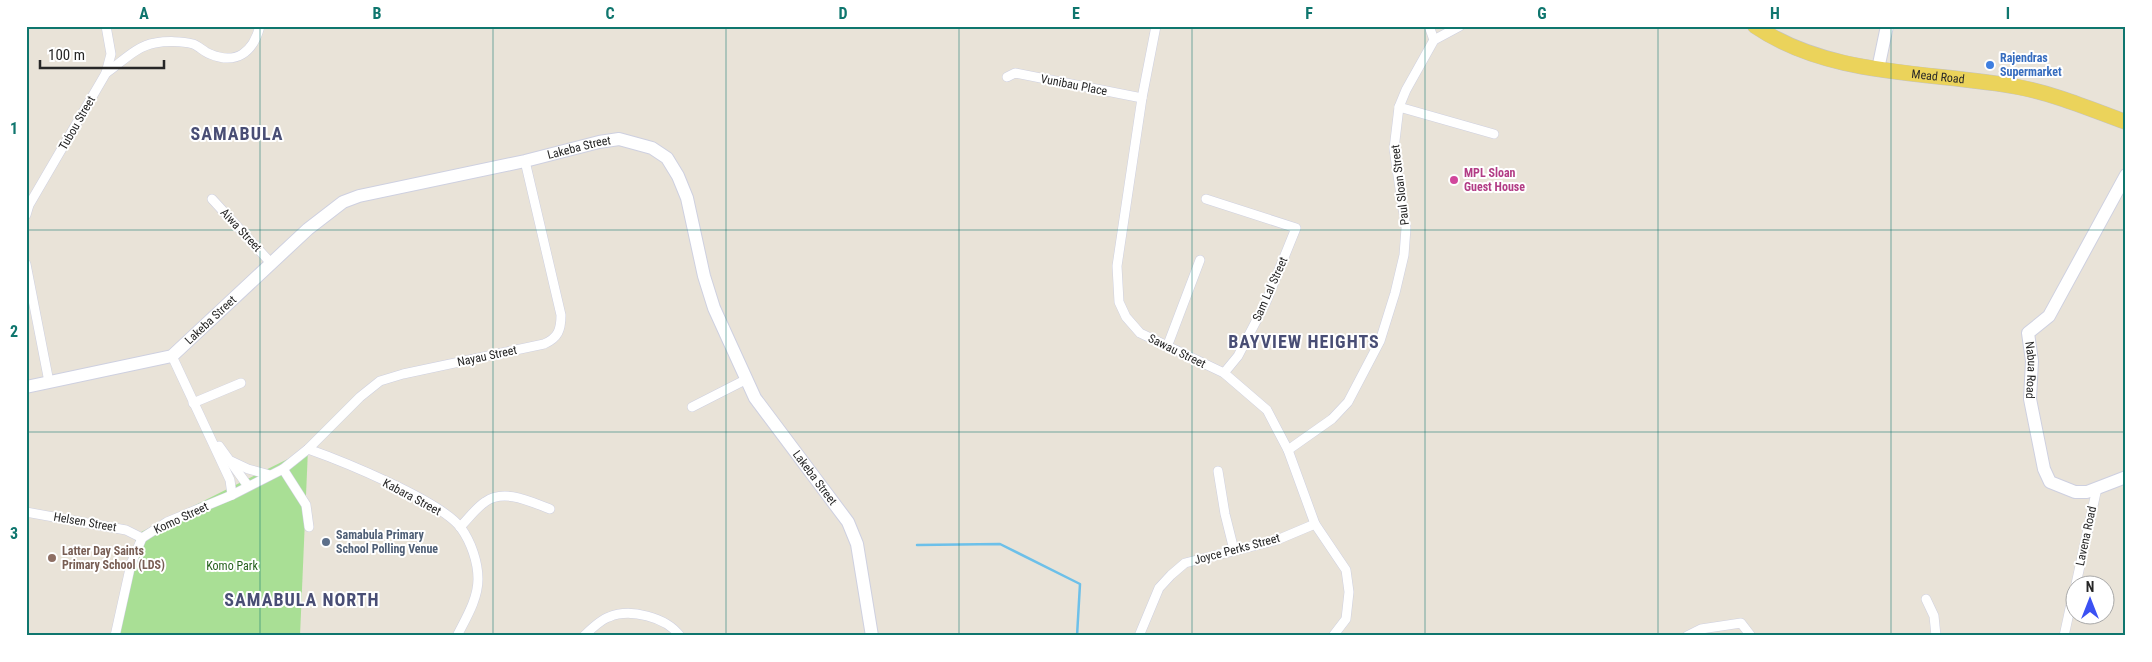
<svg xmlns="http://www.w3.org/2000/svg" width="2152" height="662" viewBox="0 0 2152 662" font-family="'Roboto Condensed',sans-serif">
<style>
.green{fill:#a9df95}
.lines{fill:none;stroke-linecap:round;stroke-linejoin:round}
.stream{stroke:#6dc0e9;stroke-width:2.5}
.minor-casing{stroke:#ced0e0;stroke-width:10}
.secondary-casing{stroke:#ced0e0;stroke-width:14}
.primary-casing{stroke:#c3c3c3;stroke-width:16}
.minor{stroke:#fff;stroke-width:9}
.secondary{stroke:#fff;stroke-width:12}
.primary{stroke:#ebd35b;stroke-width:15}
.grid{fill:none;stroke:#0f766e;stroke-width:1;stroke-opacity:0.55}
.shop-dot{fill:#3f7fe0;stroke:#fff;stroke-width:2}
.hotel-dot{fill:#d1479c;stroke:#fff;stroke-width:2}
.service-dot{fill:#5c6f8a;stroke:#fff;stroke-width:2}
.education-dot{fill:#8d6e63;stroke:#fff;stroke-width:2}
.labels{text-anchor:middle;stroke-width:4;stroke-linejoin:round;paint-order:stroke}
.shop-label{font-size:12px;font-weight:bold;fill:#366cbe;stroke:#fff;text-anchor:start}
.street-label{font-size:12px;fill:#272727;stroke:#fff}
.hotel-label{font-size:12px;font-weight:bold;fill:#b23c85;stroke:#fff;text-anchor:start}
.service-label{font-size:12px;font-weight:bold;fill:#4e5e75;stroke:#fff;text-anchor:start}
.education-label{font-size:12px;font-weight:bold;fill:#785e54;stroke:#fff;text-anchor:start}
.park-label{font-size:12px;fill:#245f1b;stroke:#fff}
.district-label{font-size:18px;font-weight:bold;letter-spacing:1px;fill:#494e75;stroke:#fff}
.neatline{fill:none;stroke:#0f766e;stroke-width:2}
.grid-label{font-size:16px;text-anchor:middle;font-weight:bold;fill:#0f766e}
</style>
<rect width="100%" height="100%" fill="#e9e3d8"/>
<path class="green" d="M308,449L300,636H115L137,534Z"/>
<g class="lines">
<path class="stream" d="M917,545L1000,544L1080,584L1077,636"/>
<g class="minor-casing">
<g id="minor">
<path d="M1156,26L1142,98L1117,266L1119,302L1126,317L1140,333L1224,373L1267,410L1288,450L1315,524L1346,570L1349,592L1346,619L1333,636"/>
<path d="M1429,26L1434,40"/>
<path d="M106,73C121,63 136,46 155,43C166,41 182,41 193,44C199,46 204,52 210,54C236,65 253,53 260,26"/>
<path d="M1007,77L1015,73L1142,98"/>
<path d="M1399,107L1494,134"/>
<path d="M212,199L270,262"/>
<path d="M1206,199L1296,228L1266,302L1238,356L1224,373"/>
<path d="M26,215L29,205L106,73L111,54L106,26"/>
<path d="M26,264L49,382"/>
<path d="M1167,347L1200,260"/>
<path d="M172,356L230,480L232,495"/>
<path d="M193,403L241,383"/>
<path d="M692,407L745,380"/>
<path d="M219,446L248,486"/>
<path d="M308,449C342,461 441,501 461,528C471,542 478,562 478,579C478,599 466,618 457,636"/>
<path d="M1288,450L1332,419L1348,402L1380,341L1395,293L1404,255L1406,228L1394,149L1399,107L1406,90L1434,40L1460,26"/>
<path d="M231,461L248,469L270,475"/>
<path d="M283,469L306,505L309,527"/>
<path d="M1218,471L1225,514L1234,550"/>
<path d="M26,512L126,530L142,538"/>
<path d="M460,527C468,519 476,508 485,502C504,488 531,502 550,509"/>
<path d="M2076,584L2097,488"/>
<path d="M1926,599L1934,616L1936,636"/>
<path d="M115,636L131,564L142,538L167,522L232,495L283,469L308,449L360,397L380,381L403,374L544,344C558,338 561,330 561,315L525,161"/>
<path d="M584,636C591,629 600,620 609,617C630,608 666,617 680,636"/>
<path d="M1139,636L1159,588L1171,575L1185,563L1277,540L1315,524"/>
<path d="M1687,636L1701,629L1741,623L1751,636"/>
<path d="M2064,636L2074,590"/>
</g>
</g>
<g class="secondary-casing">
<g id="secondary">
<path d="M1878,69L1887,26"/>
<path id="s1" d="M2126,175L2049,316L2028,333L2032,361L2030,399L2044,469L2050,482L2075,492H2087L2126,477"/>
<path id="s2" d="M26,387L172,356L308,229L343,202L359,196L525,161L599,142L619,139L652,148L667,158L678,176L687,198L704,276L714,308L755,398L848,522L857,544L872,636"/>
</g>
</g>
<g class="primary-casing">
<g id="primary">
<path id="s3" d="M1755,26C1831,78 1931,71 2018,87C2055,94 2090,109 2126,122"/>
</g>
</g>
<use href="#minor" class="minor"/>
<use href="#secondary" class="secondary"/>
<use href="#primary" class="primary"/>
</g>
<path class="grid" d="M260,26V636M493,26V636M726,26V636M959,26V636M1192,26V636M1425,26V636M1658,26V636M1891,26V636M26,230H2126M26,432H2126"/>
<circle class="shop-dot" cx="1990" cy="65" r="5"/>
<circle class="hotel-dot" cx="1454" cy="180" r="5"/>
<circle class="service-dot" cx="326" cy="542" r="5"/>
<circle class="education-dot" cx="52" cy="558" r="5"/>
<g class="labels">
<g class="shop-label">
<text x="2000" y="62">Rajendras<tspan x="2000" dy="14">Supermarket</tspan></text>
</g>
<g class="street-label">
<text dy="4" stroke="none"><textPath href="#s3" startOffset="192">Mead Road</textPath></text>
<text transform="translate(1074 85) rotate(11)" y="4">Vunibau Place</text>
<text transform="translate(77 123) rotate(-60)" y="4">Tubou Street</text>
<text dy="4" stroke="none"><textPath href="#s2" startOffset="622">Lakeba Street</textPath></text>
<text transform="translate(1400 185) rotate(-97)" y="4">Paul Sloan Street</text>
<text transform="translate(241 230) rotate(47)" y="4">Aiwa Street</text>
<text transform="translate(1270 289) rotate(-66)" y="4">Sam Lal Street</text>
<text dy="4" stroke="none"><textPath href="#s2" startOffset="202">Lakeba Street</textPath></text>
<text transform="translate(1177 351) rotate(26)" y="4">Sawau Street</text>
<text transform="translate(487 356) rotate(-12)" y="4">Nayau Street</text>
<text dy="4" stroke="none"><textPath href="#s1" startOffset="225">Nabua Road</textPath></text>
<text dy="4" stroke="none"><textPath href="#s2" startOffset="1072">Lakeba Street</textPath></text>
<text transform="translate(412 497) rotate(28)" y="4">Kabara Street</text>
<text transform="translate(181 518) rotate(-25)" y="4">Komo Street</text>
<text transform="translate(85 522) rotate(10)" y="4">Helsen Street</text>
<text transform="translate(2086 536) rotate(-78)" y="4">Lavena Road</text>
<text transform="translate(1237 549) rotate(-15)" y="4">Joyce Perks Street</text>
</g>
<g class="hotel-label">
<text x="1464" y="177">MPL Sloan<tspan x="1464" dy="14">Guest House</tspan></text>
</g>
<g class="service-label">
<text x="336" y="539">Samabula Primary<tspan x="336" dy="14">School Polling Venue</tspan></text>
</g>
<g class="education-label">
<text x="62" y="555">Latter Day Saints<tspan x="62" dy="14">Primary School (LDS)</tspan></text>
</g>
<g class="park-label">
<text x="232" y="570">Komo Park</text>
</g>
<g class="district-label">
<text x="237" y="140">SAMABULA</text>
<text x="1304" y="348">BAYVIEW HEIGHTS</text>
<text x="302" y="606">SAMABULA NORTH</text>
</g>
</g>
<rect width="2152" height="662" fill="none" stroke="#ffffff" stroke-width="55"/>
<g transform="translate(2090 600)"><circle r="24" fill="#ffffff" stroke="#a9a9a9"/>
<path d="M0-4L9 19L0 12L-9 19Z" fill="#3b51f3"/>
<text y="-8" font-size="14" font-weight="bold" text-anchor="middle" fill="#272727">N</text>
</g>
<path d="M40 60v8h124v-8" fill="none" stroke="#272727" stroke-width="2.5"/>
<text x="48" y="60" font-size="15" fill="#272727" stroke="#ffffff" stroke-width="4" paint-order="stroke">100 m</text>
<rect x="28" y="28" width="2096" height="606" class="neatline"/>
<g class="grid-label">
<text x="144" y="19">A</text>
<text x="377" y="19">B</text>
<text x="610" y="19">C</text>
<text x="843" y="19">D</text>
<text x="1076" y="19">E</text>
<text x="1309" y="19">F</text>
<text x="1542" y="19">G</text>
<text x="1775" y="19">H</text>
<text x="2008" y="19">I</text>
<text x="14" y="134">1</text>
<text x="14" y="337">2</text>
<text x="14" y="539">3</text>
</g>
</svg>
